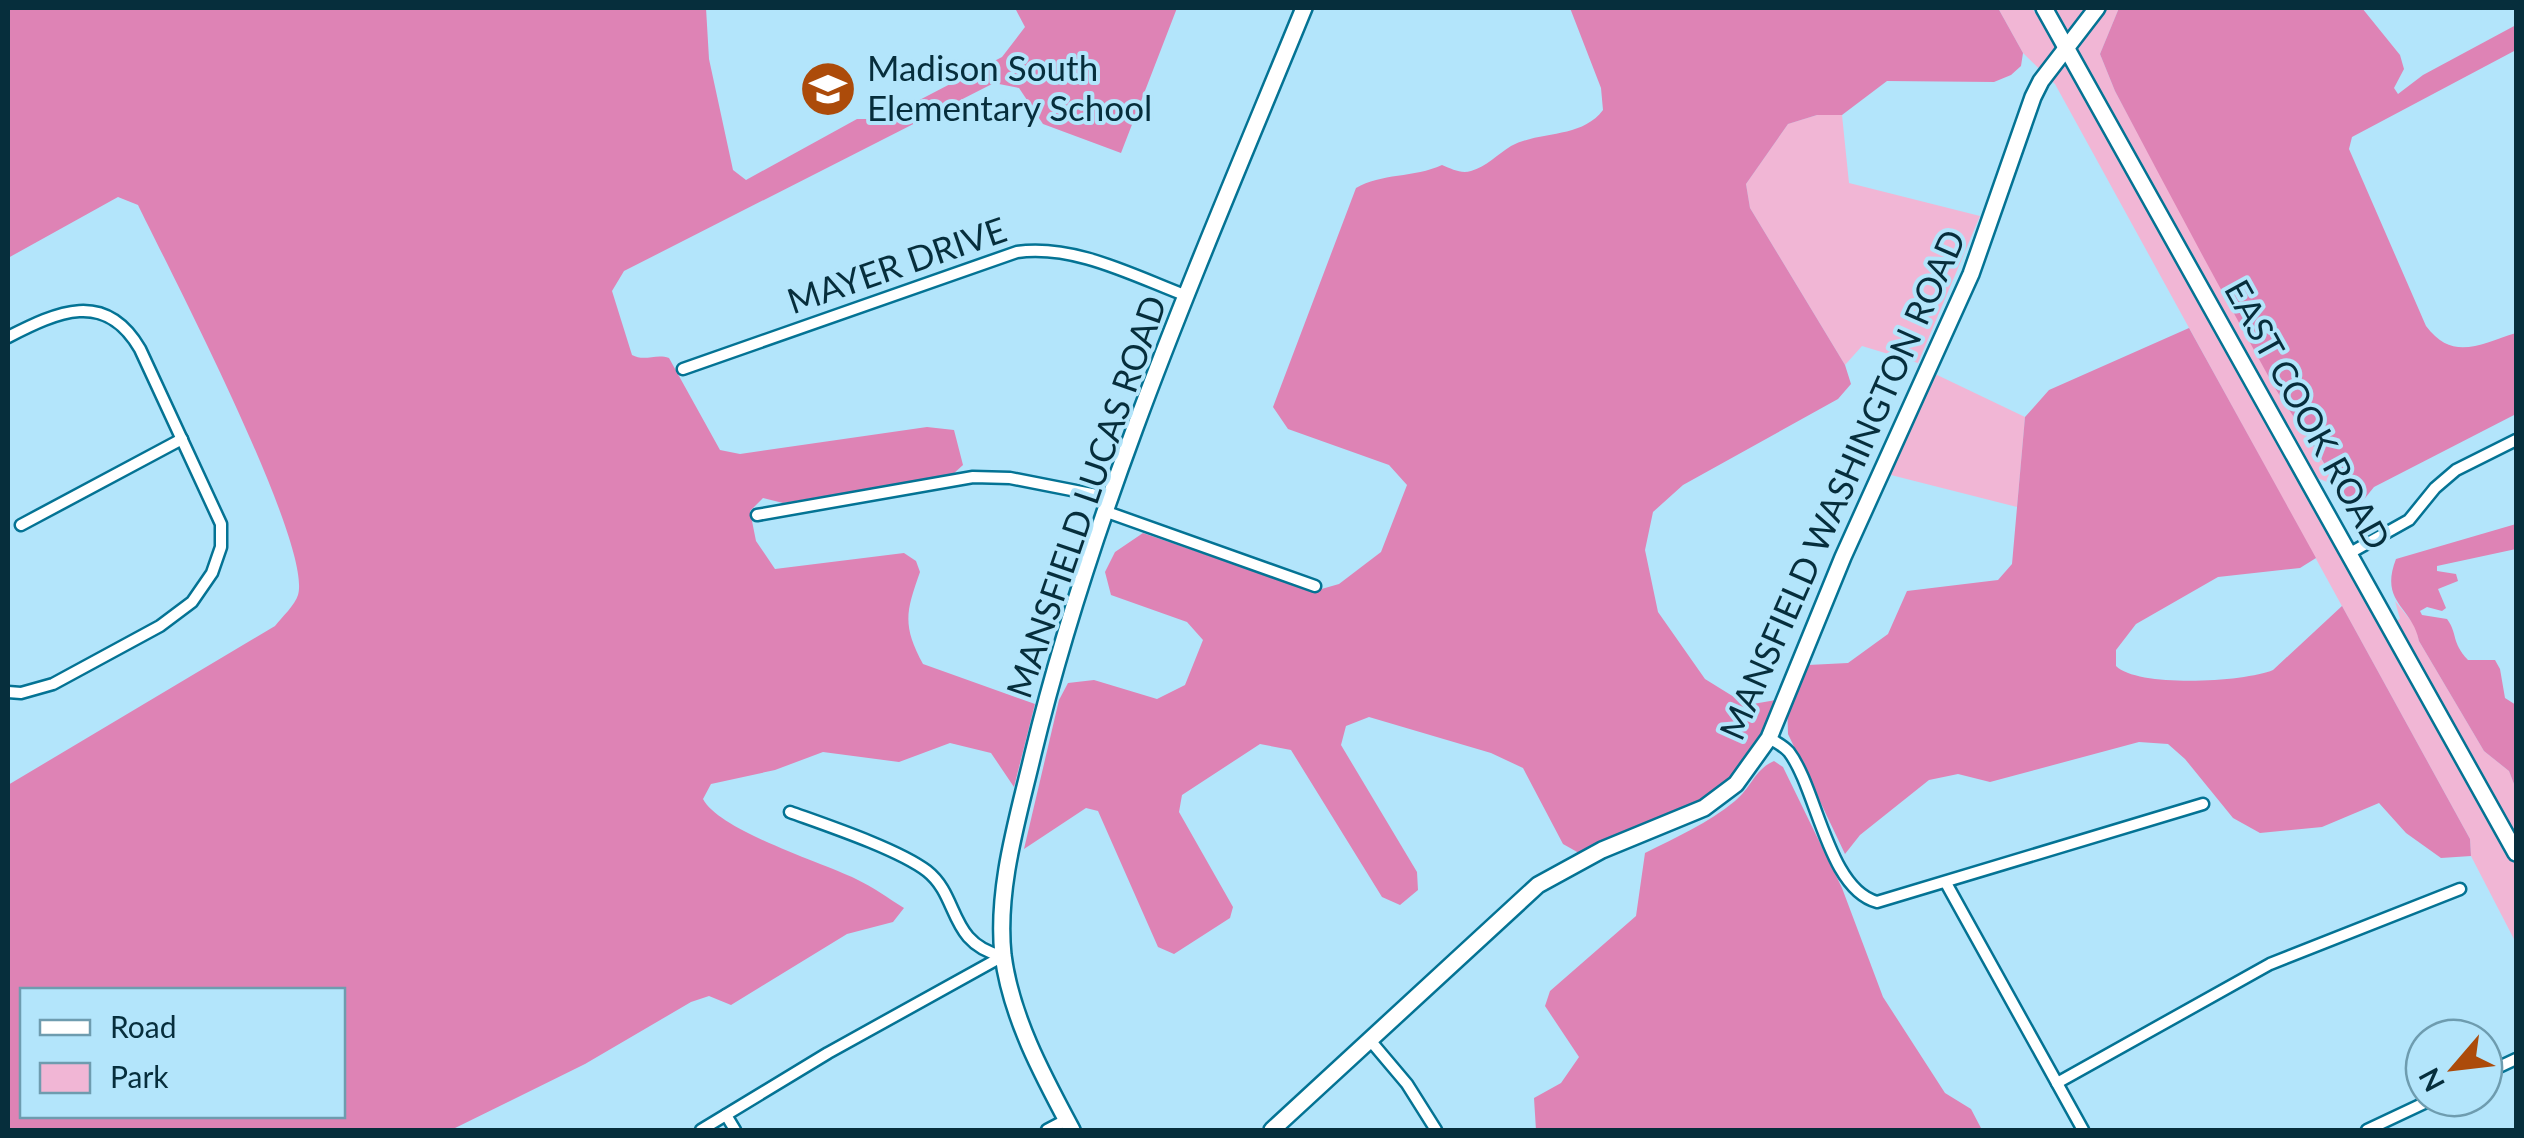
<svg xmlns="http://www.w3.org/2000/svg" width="2524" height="1138" viewBox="0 0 2524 1138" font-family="Lato,sans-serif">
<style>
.green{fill:#f1b6d5}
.forest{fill:#de83b5;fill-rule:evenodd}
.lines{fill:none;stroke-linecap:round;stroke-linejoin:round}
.street-casing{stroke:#047394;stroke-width:15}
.secondary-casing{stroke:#047394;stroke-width:20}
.street{stroke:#fff;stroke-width:10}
.secondary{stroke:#fff;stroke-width:15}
.labels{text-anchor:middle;stroke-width:8;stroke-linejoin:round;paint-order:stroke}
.poi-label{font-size:35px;fill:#062e3c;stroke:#b3e5fb;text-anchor:start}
.street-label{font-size:35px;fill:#062e3c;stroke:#b3e5fb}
</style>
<rect width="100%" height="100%" fill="#b3e5fb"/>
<g class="green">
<path d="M1998,8H2032L2045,28L2057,8H2119L2100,54L2115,91L2273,384L2339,487L2315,477L2084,61L2082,89L2516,867V943L2471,856L2470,839L2055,84L2023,53Z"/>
<path d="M1817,115H1842L1849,183L1980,216L1918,363L1862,346L1845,365L1750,208L1746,184L1788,124Z"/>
<path d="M1933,373L2025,417L2017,507L1887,474Z"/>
<path d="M2395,601L2416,627L2419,641L2484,751L2509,771L2516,789V838L2395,621L2400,619Z"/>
</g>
<g class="forest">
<path d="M8,8H706L709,59L733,170L746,180L857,119H883L1002,57L1025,27L1015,8H1177L1121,153L1043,124L1019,88L994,83L624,271L612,291L632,355C645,362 656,353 669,358L720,450L740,454L927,427L954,430L963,465L952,475L783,503L763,498L750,511L756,541L775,569L904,553L916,561L920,572C906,612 902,625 923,664L1035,704L1014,787L991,753L950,743L899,762L823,752L775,770L711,784L703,799C720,831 821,862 856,879C873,887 888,898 904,908L893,922L847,934L731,1005L709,996L691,1002L585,1064L451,1130H8V785L275,626C282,617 295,605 298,595C313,544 168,267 138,205L118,197L8,258ZM342,990V1116H22V990Z"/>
<path d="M1570,8H1998L2023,53L2021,66L2011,75L1994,82L1887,81L1842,115H1817L1788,124L1746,184L1750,208L1845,365L1851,384L1838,399L1683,485L1653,512L1645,550L1658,612L1705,679L1747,705L1776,700C1767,727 1755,756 1735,777C1700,814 1628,835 1579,853L1563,844L1523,768L1491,753L1369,717L1346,726L1341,745L1417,872L1418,890L1400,905L1382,897L1291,750L1260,744L1182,795L1179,812L1233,907L1230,918L1174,954L1158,947L1098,811L1086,808L1024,849L1059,700L1068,683L1094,680L1157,699L1185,685L1203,640L1187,622L1111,595L1105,572L1115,552L1143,533L1308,590H1318L1339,584L1381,552L1407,485L1389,465L1288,429L1273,407L1356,188C1381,173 1414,178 1442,165C1452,169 1461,174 1471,171C1486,167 1498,154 1511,146C1542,130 1581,139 1603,110L1601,88Z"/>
<path d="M2119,8H2362L2400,55L2404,69L2394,88L2398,94L2423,75L2516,25V50L2352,137L2349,149L2426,326C2453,362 2480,344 2516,333V414L2374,487L2353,513L2346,512C2331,462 2296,425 2271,381C2218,285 2166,188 2115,91L2100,54Z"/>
<path d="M2189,328L2316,558L2300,568L2218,577L2136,624L2116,650V666C2138,688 2245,682 2273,670L2342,606L2470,839L2471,856L2441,858L2406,833L2379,803L2322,827L2260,833L2233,818L2185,759L2168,744L2139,742L1990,782L1958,774L1929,780L1860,835L1845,854L1788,734L1787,698L1808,665L1848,663L1888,634L1907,591L1998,580L2012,564L2025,417L2049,390Z"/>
<path d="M2516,524V549L2437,566V571L2456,574L2458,581L2438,589L2446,608L2442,611L2427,607L2420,611L2422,615L2447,619C2458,634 2451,642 2468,660H2495L2500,669L2505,698L2516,705V789L2509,771L2484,751L2419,641C2412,606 2379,603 2396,559Z"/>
<path d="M1774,761L1783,767L1842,888L1883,997L1945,1093L1971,1109L1982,1130H1536L1534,1098L1561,1083L1579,1057L1545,1006L1550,991L1636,916L1645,853C1677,837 1708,823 1735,801C1751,788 1755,769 1774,761Z"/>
</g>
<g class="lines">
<g class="street-casing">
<g id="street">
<path d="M8,337C57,312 105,289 140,349L221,524V547L212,573L192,602L160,626L53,684L21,693L8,692"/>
<path d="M683,369L1017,252C1075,244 1134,276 1187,296"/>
<path d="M1107,512L1315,586"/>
<path d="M757,515L973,477L1010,478L1112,498"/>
<path d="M21,525L182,439"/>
<path d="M2350,553L2409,520L2435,488L2456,470L2516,440"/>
<path d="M1769,738C1776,742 1784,746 1789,752C1817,789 1828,889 1877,902L2203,804"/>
<path d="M790,812C826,825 898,849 927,871C960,897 948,943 1002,956"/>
<path d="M1946,883L2083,1130"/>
<path d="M1369,1039L1407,1084L1436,1130"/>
<path d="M2484,1074L2516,1059"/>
<path d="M2057,1083L2270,964L2460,889"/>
<path d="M726,1115L735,1130"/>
<path d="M701,1130L828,1053L1003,956"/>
<path d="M1047,1130L1066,1120"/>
<path d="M2367,1130L2435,1098"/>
</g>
</g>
<g class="secondary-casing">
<g id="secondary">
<path d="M2044,8L2516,853"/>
<path d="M1072,1130C1043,1076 1011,1017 1003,955C996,888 1018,818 1033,754C1095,498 1205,250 1304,8"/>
<path d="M1272,1130L1538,885L1602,850L1704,808L1736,784L1769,738L1843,557L1971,274L2033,97L2041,81L2097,8"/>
</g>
</g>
<use href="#street" class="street"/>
<use href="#secondary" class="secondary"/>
</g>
<defs>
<g id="school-disc" transform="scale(2.875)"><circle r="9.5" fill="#ac4b0a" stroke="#b3e5fb"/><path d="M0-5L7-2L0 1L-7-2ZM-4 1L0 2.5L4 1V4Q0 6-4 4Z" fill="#fff"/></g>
</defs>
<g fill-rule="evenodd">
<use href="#school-disc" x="828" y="89"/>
</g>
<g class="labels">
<g class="poi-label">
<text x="867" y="81">Madison South<tspan x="867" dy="40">Elementary School</tspan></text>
</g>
<g class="street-label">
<text transform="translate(897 266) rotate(-19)" y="12">MAYER DRIVE</text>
<text transform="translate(2307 415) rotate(61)" y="12">EAST COOK ROAD</text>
<text transform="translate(1843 485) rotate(-66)" y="12">MANSFIELD WASHINGTON ROAD</text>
<text transform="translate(1087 497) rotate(-71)" y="12">MANSFIELD LUCAS ROAD</text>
</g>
</g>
<rect width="2524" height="1138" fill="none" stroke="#062e3c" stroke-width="20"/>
<rect x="20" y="988" width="325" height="130" fill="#b3e5fb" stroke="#6e9caf" stroke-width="2.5"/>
<rect x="40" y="1020" width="50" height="15" fill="#ffffff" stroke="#6e9caf" stroke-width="2.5"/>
<text x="110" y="1038" font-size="30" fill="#062e3c">Road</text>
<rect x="40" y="1063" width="50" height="30" fill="#f1b6d5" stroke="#6e9caf" stroke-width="2.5"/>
<text x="110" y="1088" font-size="30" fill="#062e3c">Park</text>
<g transform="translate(2454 1068) rotate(242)"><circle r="48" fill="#b3e5fb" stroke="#6e9caf" stroke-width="2.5"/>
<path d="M0-8L18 38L0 25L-18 38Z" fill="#ac4b0a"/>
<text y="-15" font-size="28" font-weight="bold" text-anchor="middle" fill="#062e3c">N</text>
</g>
</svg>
